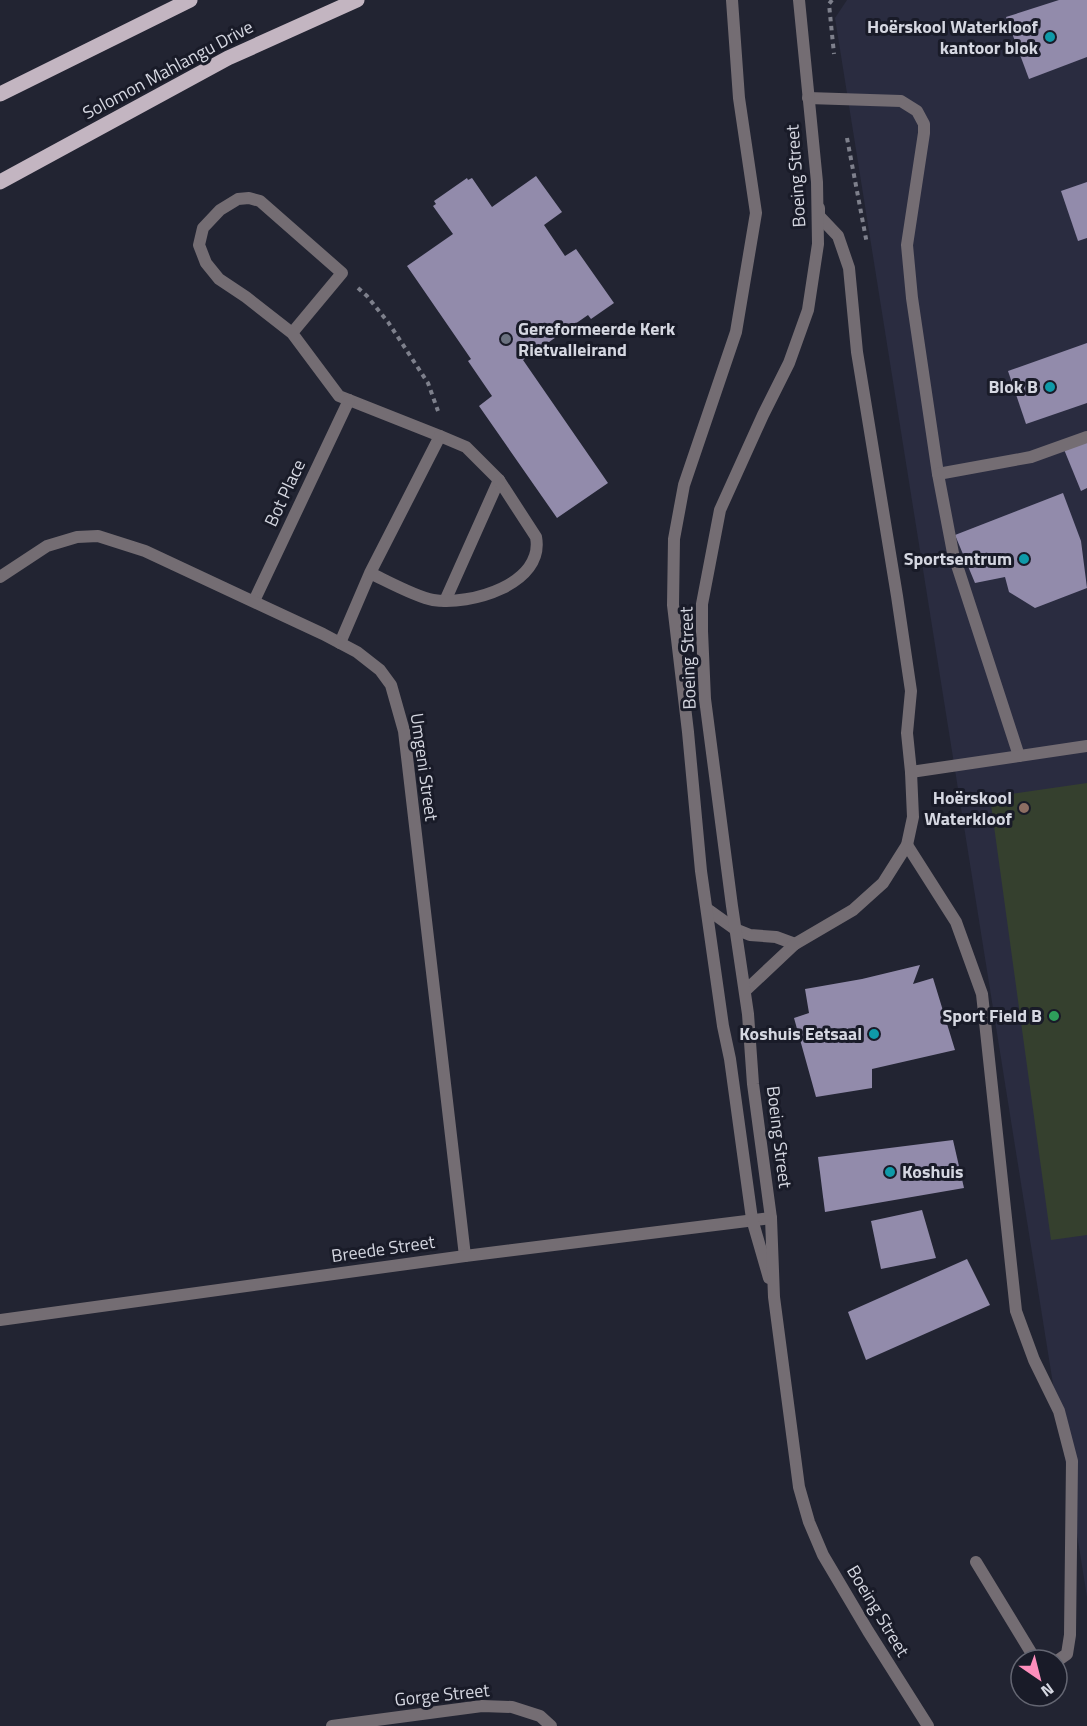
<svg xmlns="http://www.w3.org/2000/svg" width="1087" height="1726" viewBox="0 0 1087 1726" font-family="'Titillium Web',sans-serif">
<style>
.built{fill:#2a2c40}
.green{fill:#35402e}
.building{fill:#928bab}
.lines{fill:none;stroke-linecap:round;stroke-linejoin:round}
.path{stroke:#7e808c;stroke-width:4;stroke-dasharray:4.5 4.5;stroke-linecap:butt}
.service{stroke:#746d73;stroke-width:12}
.minor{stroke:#746d73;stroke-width:12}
.tertiary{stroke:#746d73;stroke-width:12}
.primary{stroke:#c3b5c1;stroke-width:15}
.culture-dot{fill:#0f9aa8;stroke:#191b28;stroke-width:2}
.worship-dot{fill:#6b7280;stroke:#191b28;stroke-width:2}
.education-dot{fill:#8d6e63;stroke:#191b28;stroke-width:2}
.leisure-dot{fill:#2e9e5b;stroke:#191b28;stroke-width:2}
.labels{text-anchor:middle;stroke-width:6;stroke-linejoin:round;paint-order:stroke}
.poi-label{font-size:18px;font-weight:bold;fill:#d5d7e1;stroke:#191b28;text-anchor:end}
.street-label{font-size:18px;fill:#d5d7e1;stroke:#191b28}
</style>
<rect width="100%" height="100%" fill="#222432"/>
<path class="built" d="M847,0H1087V1597L835,18Z"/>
<path class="green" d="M1087,783V1235L1051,1240L990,797Z"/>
<g class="building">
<path d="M1059,0H1087V57L1029,79L1006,17Z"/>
<path d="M536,176L562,212L544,225L565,256L576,249L614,303L591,319L588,315L523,360L608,483L557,518L479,406L492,396L468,361L471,359L407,266L453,234L433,206L436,204L434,201L467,178L468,180L472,178L492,207Z"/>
<path d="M1087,182V238L1078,241L1061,191Z"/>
<path d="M1087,343V403L1026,424L1008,371Z"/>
<path d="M1087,438V488L1081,491L1063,447Z"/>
<path d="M1063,493L1081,541L1087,588L1035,608L1009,592L1005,577L975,583L955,535Z"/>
<path d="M920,965L913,984L933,978L955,1050L872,1069V1088L816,1097L794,1018L809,1013L805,989L862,979Z"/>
<path d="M953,1140L964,1188L825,1212L818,1157Z"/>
<path d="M922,1210L936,1258L881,1269L871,1221Z"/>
<path d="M967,1259L990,1305L866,1360L848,1312Z"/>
</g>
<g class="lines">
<g class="path">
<path d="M832,0L829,4L834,54"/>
<path d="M847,138L867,244"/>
<path d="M358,288L367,296L388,322L428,383L438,411"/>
</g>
<g class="service">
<path d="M808,98L901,101L917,111L924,124V133L907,245L912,298L938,474L953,553L1019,756"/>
<path d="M819,208V216L838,236L849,268L857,352L897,596L911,691L907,733L911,772"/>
<path d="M292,333L342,273L260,201L249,198L238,199L220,210L203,228L199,245L206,263L219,279L246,297L292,333L339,396L440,436"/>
<path d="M938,474L1031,457L1087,437"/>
<path d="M254,601L349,400"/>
<path d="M445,601L499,480"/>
<path d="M340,643L370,573C387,581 416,597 433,600C470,606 545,584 536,537L499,480L466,447L440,436L370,573"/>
<path d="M907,845L956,922L982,994L1016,1311L1034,1360L1059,1411L1072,1461L1070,1635L1067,1654L1057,1661"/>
<path d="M707,909L735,929L750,935L776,937L795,944"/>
<path d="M745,991L795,944L853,910L883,883L907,845L913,817L911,772L1087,746"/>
<path d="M976,1562L1035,1659L1039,1660"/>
</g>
<g class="minor">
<path d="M0,577L47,546L77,537L98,536L145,551L323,634L357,652L380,670L391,685L404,731L465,1256"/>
<path d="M0,1320L465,1256L771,1218"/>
<path d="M332,1726L482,1706L512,1707L540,1716L551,1726"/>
</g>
<g class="tertiary">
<path d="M732,0L739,98L756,213L736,332L684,485L674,539L673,605L688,732L701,871L723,1026L730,1059L752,1219L769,1278"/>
<path d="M799,0L817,182L818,244L808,310L789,363L763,415L720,510L702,604V631L705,699L732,906L748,1014L753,1084L771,1218L774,1297L799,1487L809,1522L823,1555L868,1631L928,1726"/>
</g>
<g class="primary">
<path d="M0,94L190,0"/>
<path d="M0,182L228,58L357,0"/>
</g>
</g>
<g class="culture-dot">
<circle cx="1050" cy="37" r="6"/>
<circle cx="1050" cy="387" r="6"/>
<circle cx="1024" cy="559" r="6"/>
<circle cx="874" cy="1034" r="6"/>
<circle cx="890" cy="1172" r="6"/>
</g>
<circle class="worship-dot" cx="506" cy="339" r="6"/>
<circle class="education-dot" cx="1024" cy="808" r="6"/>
<circle class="leisure-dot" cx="1054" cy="1016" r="6"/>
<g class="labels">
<g class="poi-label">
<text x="1038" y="33">Hoërskool Waterkloof<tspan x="1038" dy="21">kantoor blok</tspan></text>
<text x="518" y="335" text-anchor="start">Gereformeerde Kerk<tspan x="518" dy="21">Rietvalleirand</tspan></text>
<text x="1038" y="393">Blok B</text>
<text x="1012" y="565">Sportsentrum</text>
<text x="1012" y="804">Hoërskool<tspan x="1012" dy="21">Waterkloof</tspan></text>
<text x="1042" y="1022">Sport Field B</text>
<text x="862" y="1040">Koshuis Eetsaal</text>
<text x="902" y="1178" text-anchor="start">Koshuis</text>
</g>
<g class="street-label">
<text transform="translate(168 70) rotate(-28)" y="6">Solomon Mahlangu Drive</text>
<text transform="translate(796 176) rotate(-94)" y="6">Boeing Street</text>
<text transform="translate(285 493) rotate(-65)" y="6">Bot Place</text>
<text transform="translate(688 658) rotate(-92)" y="6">Boeing Street</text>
<text transform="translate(424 767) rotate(82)" y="6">Umgeni Street</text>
<text transform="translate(779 1137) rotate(83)" y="6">Boeing Street</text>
<text transform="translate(383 1249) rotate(-8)" y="6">Breede Street</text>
<text transform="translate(878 1611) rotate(59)" y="6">Boeing Street</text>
<text transform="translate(442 1695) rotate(-6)" y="6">Gorge Street</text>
</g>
</g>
<g transform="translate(1039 1678) rotate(145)"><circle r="28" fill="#191b28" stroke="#646672" stroke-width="1.5"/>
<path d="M0-4.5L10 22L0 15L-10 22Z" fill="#fe8ebc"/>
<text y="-9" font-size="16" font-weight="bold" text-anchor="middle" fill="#d5d7e1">N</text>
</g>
</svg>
